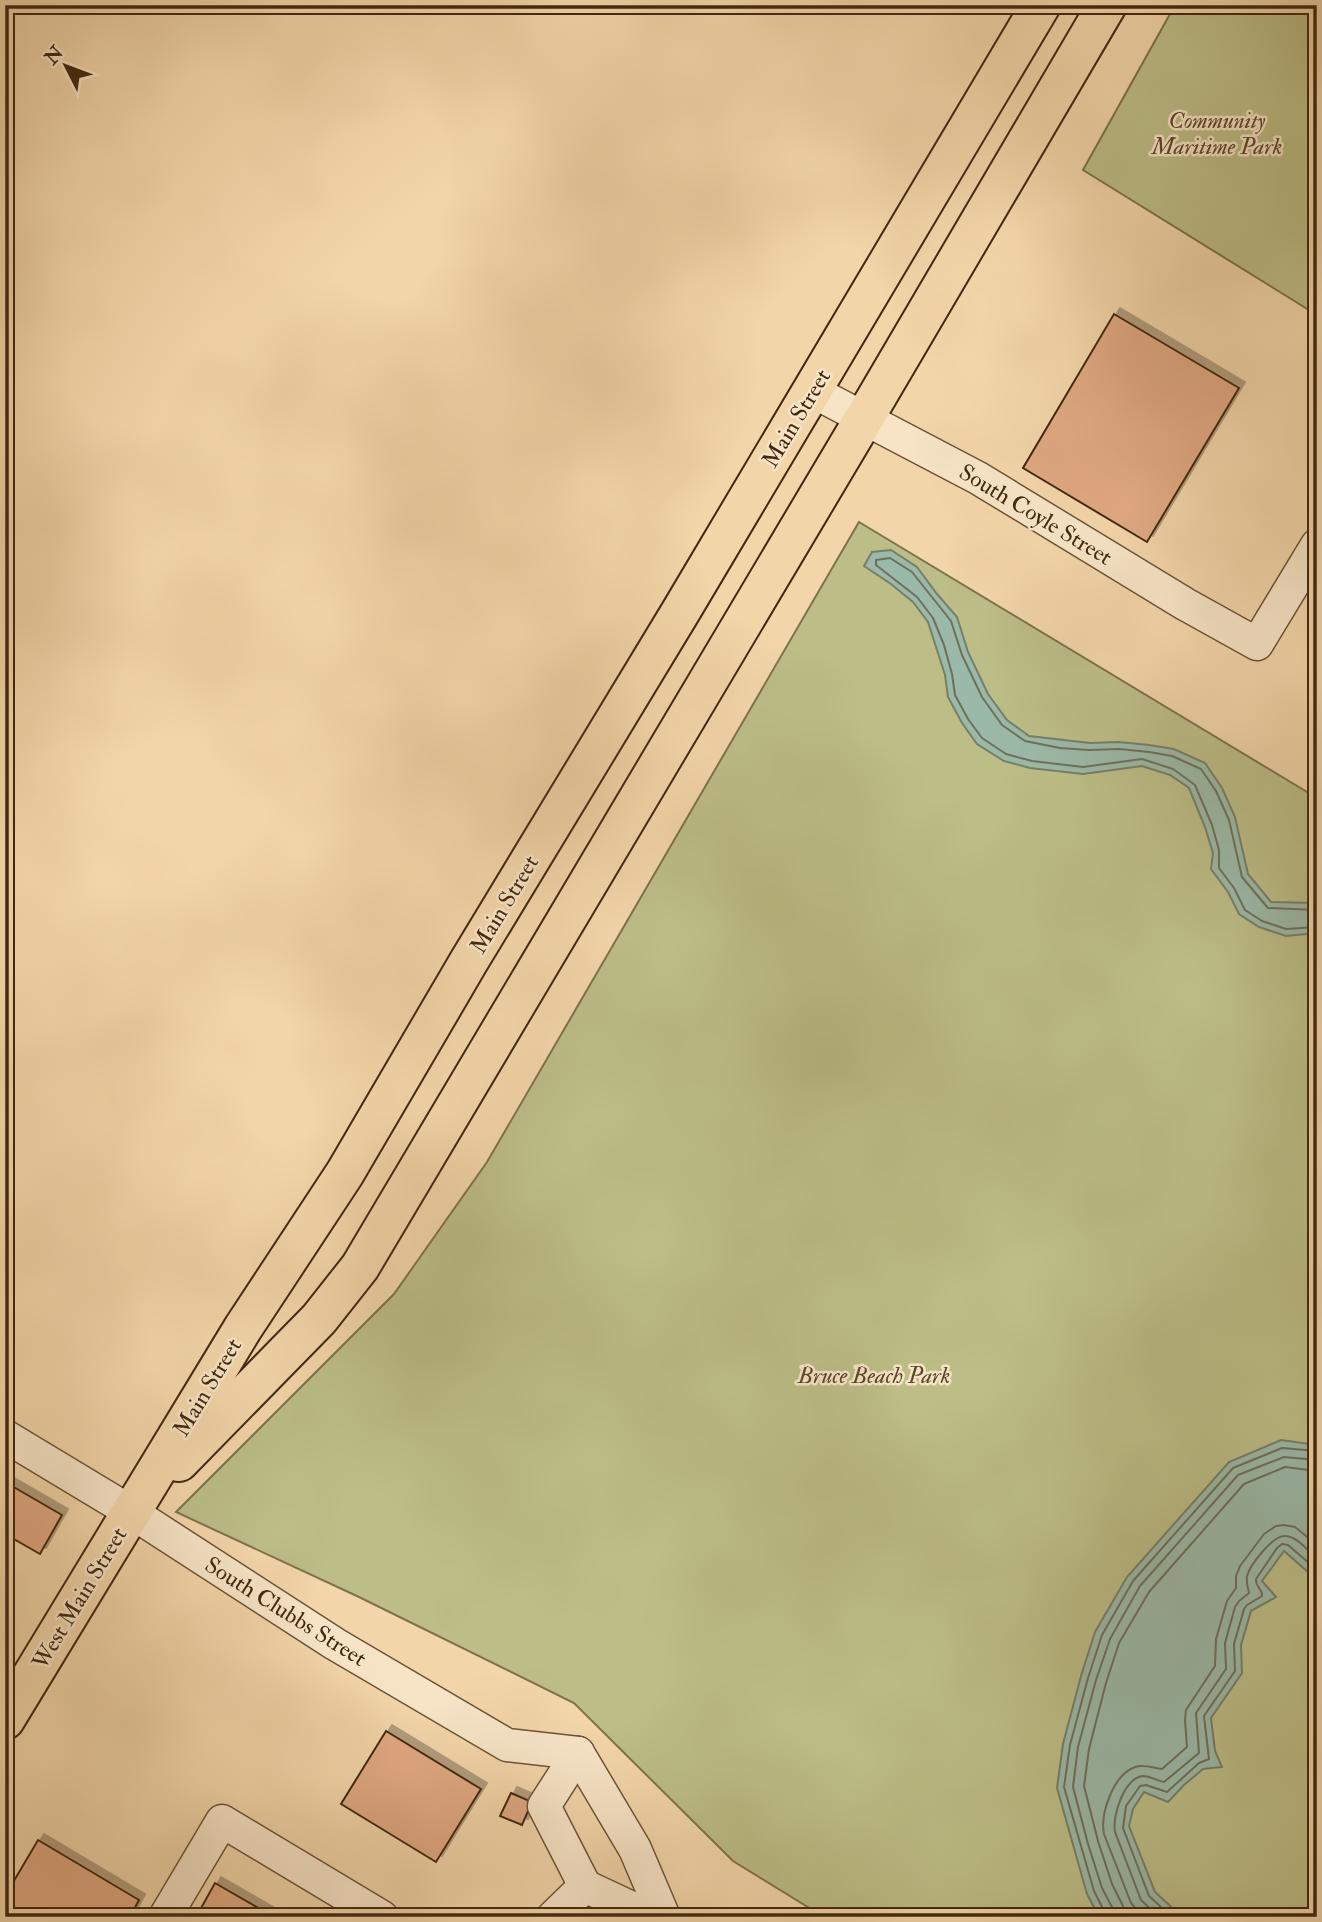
<svg xmlns="http://www.w3.org/2000/svg" width="1322" height="1922" viewBox="0 0 1322 1922" font-family="'IM FELL Double Pica',serif">
<style>
.green{fill:#bcbd87;stroke:#7e724c;stroke-width:2}
.water{fill:#9bb9a8;stroke:#777f6b;stroke-width:2}
.lines{fill:none;stroke-linecap:round;stroke-linejoin:round}
.shore{stroke:#6e705c;stroke-width:2}
.building{fill:#e0a882;stroke:#412810;stroke-width:2;filter:url(#shadow)}
.minor-casing{stroke:#6d5336;stroke-width:35}
.major-casing{stroke:#412810;stroke-width:42}
.minor{stroke:#f7e4c7;stroke-width:32}
.major{stroke:#f2d5a9;stroke-width:38}
.rail{stroke:#412810;stroke-width:5;stroke-dasharray:12 12;stroke-linecap:butt}
.labels{text-anchor:middle;stroke-width:5;stroke-linejoin:round;paint-order:stroke}
.park-label{font-size:23px;font-style:italic;fill:#5a4628;stroke:#f7e4c7}
.street-label{font-size:23px;fill:#412810;stroke:#f7e4c7}
</style>
<defs>
<filter id="shadow"><feDropShadow dx="6" dy="-6" stdDeviation="0" flood-color="#0004"/></filter>
</defs>
<rect width="100%" height="100%" fill="#f2d5a9"/>
<filter id="stains"><feTurbulence type="fractalNoise" baseFrequency=".00286" numOctaves="4"/><feColorMatrix values="0 0 0 0 .2 0 0 0 0 .09 0 0 0 0 .02 0 0 0 .5 -.17"/></filter>
<radialGradient id="worn" r=".72"><stop offset=".6" stop-color="#630" stop-opacity="0"/><stop offset="1" stop-color="#630" stop-opacity=".3"/></radialGradient>
<g class="green">
<path d="M1175,5H1317V315L1083,170Z"/>
<path d="M859,522L1317,798V1917H824L733,1861L574,1703L359,1597L176,1512L394,1294L487,1162Z"/>
</g>
<g class="water">
<path d="M891,550L917,567L937,594L957,617L968,652L988,694L1007,720L1029,736L1090,743L1119,742L1149,745L1174,749L1205,763L1222,788L1235,817L1248,874L1271,902L1317,903V933L1286,936L1259,927L1239,914L1228,892L1211,869L1213,853L1205,827L1189,788L1170,775L1142,766L1083,774L1030,768L1004,761L977,744L962,723L948,697L945,675L928,622L913,602L891,584L864,566L872,552Z"/>
<path d="M1281,1440L1317,1445V1580L1284,1551L1262,1581L1276,1597L1251,1611L1241,1645L1242,1673L1211,1718L1215,1751L1222,1767L1203,1769L1184,1785L1168,1802L1144,1792L1133,1809L1129,1826L1155,1892L1179,1914V1917H1099L1087,1894L1057,1788L1063,1744L1081,1676L1095,1632L1127,1577L1229,1462Z"/>
</g>
<g class="lines">
<g class="shore">
<path d="M1317,910L1268,908L1242,877L1229,820L1216,791L1201,769L1172,756L1149,752L1119,749L1089,750L1060,748L1025,741L1002,725L982,697L962,655L951,621L912,572L890,558L876,560V565L917,597L933,618L944,645L952,674L955,695L968,719L982,738L1006,754L1032,761L1083,767L1142,759L1173,769L1195,785L1212,825L1219,850V868L1234,888L1245,910L1262,921L1286,929L1317,927"/>
<path d="M1105,1917L1104,1911L1094,1891L1064,1787L1070,1745L1088,1678L1102,1635L1133,1581L1233,1468L1282,1448L1317,1451"/>
<path d="M1113,1917V1909L1102,1888L1088,1844L1073,1787L1078,1747L1096,1680L1110,1639L1140,1586L1238,1475L1284,1457L1317,1460"/>
<path d="M1124,1917L1123,1906L1112,1884L1098,1841L1084,1786L1089,1749L1106,1683L1119,1643L1149,1592L1244,1484L1285,1467L1317,1471"/>
<path d="M1143,1917L1131,1903L1104,1834C1100,1814 1113,1775 1135,1767C1144,1764 1153,1768 1162,1769L1187,1747L1185,1720L1186,1710L1215,1666L1216,1639L1227,1601L1236,1588V1576L1240,1566L1264,1534L1276,1526L1284,1525L1295,1527L1317,1545"/>
<path d="M1159,1917L1141,1900L1115,1832C1112,1816 1124,1778 1143,1776C1150,1776 1158,1781 1164,1782L1199,1753L1196,1713L1226,1669L1225,1643L1235,1607L1239,1601L1249,1593C1248,1588 1246,1582 1247,1576C1250,1565 1273,1535 1285,1536C1297,1536 1308,1551 1317,1559"/>
<path d="M1172,1917L1149,1896L1123,1828L1126,1806L1140,1786L1146,1785L1167,1792L1199,1763L1209,1759L1204,1716L1235,1671L1234,1644L1244,1609L1247,1605L1262,1596C1263,1589 1255,1587 1256,1579L1277,1548L1282,1544L1288,1545L1317,1570"/>
</g>
</g>
<g class="building">
<path d="M1114,314L1239,388L1147,542L1023,468Z"/>
<path d="M5,1482L62,1515L40,1554L5,1534Z"/>
<path d="M386,1731L481,1789L436,1862L341,1804Z"/>
<path d="M511,1793L532,1802L522,1825L500,1816Z"/>
<path d="M38,1840L139,1900L130,1917H5V1896Z"/>
<path d="M215,1883L274,1917H196Z"/>
</g>
<g class="lines">
<g class="minor-casing">
<g id="minor">
<path d="M812,391L978,478L1185,604L1257,644L1317,545"/>
<path d="M5,1436L131,1512L335,1644L507,1745L578,1753"/>
<path d="M578,1753L635,1849L664,1917"/>
<path d="M578,1753L544,1806L585,1886"/>
<path d="M165,1917L222,1821L382,1917"/>
<path d="M553,1917L585,1886L651,1917"/>
</g>
</g>
<g class="major-casing">
<g id="major">
<path d="M179,1462L319,1319L360,1267L865,417L1107,5"/>
<path d="M5,1720L243,1328L345,1173L469,961L681,611L1041,5"/>
</g>
</g>
<use href="#minor" class="minor"/>
<use href="#major" class="major"/>
<path class="rail" d="M5,1790L8,1786"/>
</g>
<g class="labels">
<g class="park-label">
<text x="1217" y="128">Community<tspan x="1217" dy="26">Maritime Park</tspan></text>
<text x="874" y="1383">Bruce Beach Park</text>
</g>
<g class="street-label">
<text transform="translate(796 418) rotate(-59)" y="8">Main Street</text>
<text transform="translate(1036 514) rotate(31)" y="8">South Coyle Street</text>
<text transform="translate(504 904) rotate(-59)" y="8">Main Street</text>
<text transform="translate(207 1387) rotate(-59)" y="8">Main Street</text>
<text transform="translate(79 1598) rotate(-59)" y="8">West Main Street</text>
<text transform="translate(286 1611) rotate(32)" y="8">South Clubbs Street</text>
</g>
</g>
<rect width="1322" height="1922" fill="none" stroke="#f2d5a9" stroke-width="28"/>
<rect x="7" y="7" width="1308" height="1908" fill="none" stroke="#412810" stroke-width="3.5"/>
<rect x="14" y="14" width="1294" height="1894" fill="none" stroke="#412810" stroke-width="2"/>
<g transform="translate(66 66) rotate(312)" stroke="#f7e4c7" stroke-width="5" paint-order="stroke">
<path d="M0-5L12 26L0 18L-12 26Z" fill="#412810"/>
<text y="-10" font-size="19" font-weight="bold" text-anchor="middle" fill="#412810">N</text>
</g>
<rect width="100%" height="100%" filter="url(#stains)"/>
<rect width="100%" height="100%" fill="url(#worn)"/>
</svg>
